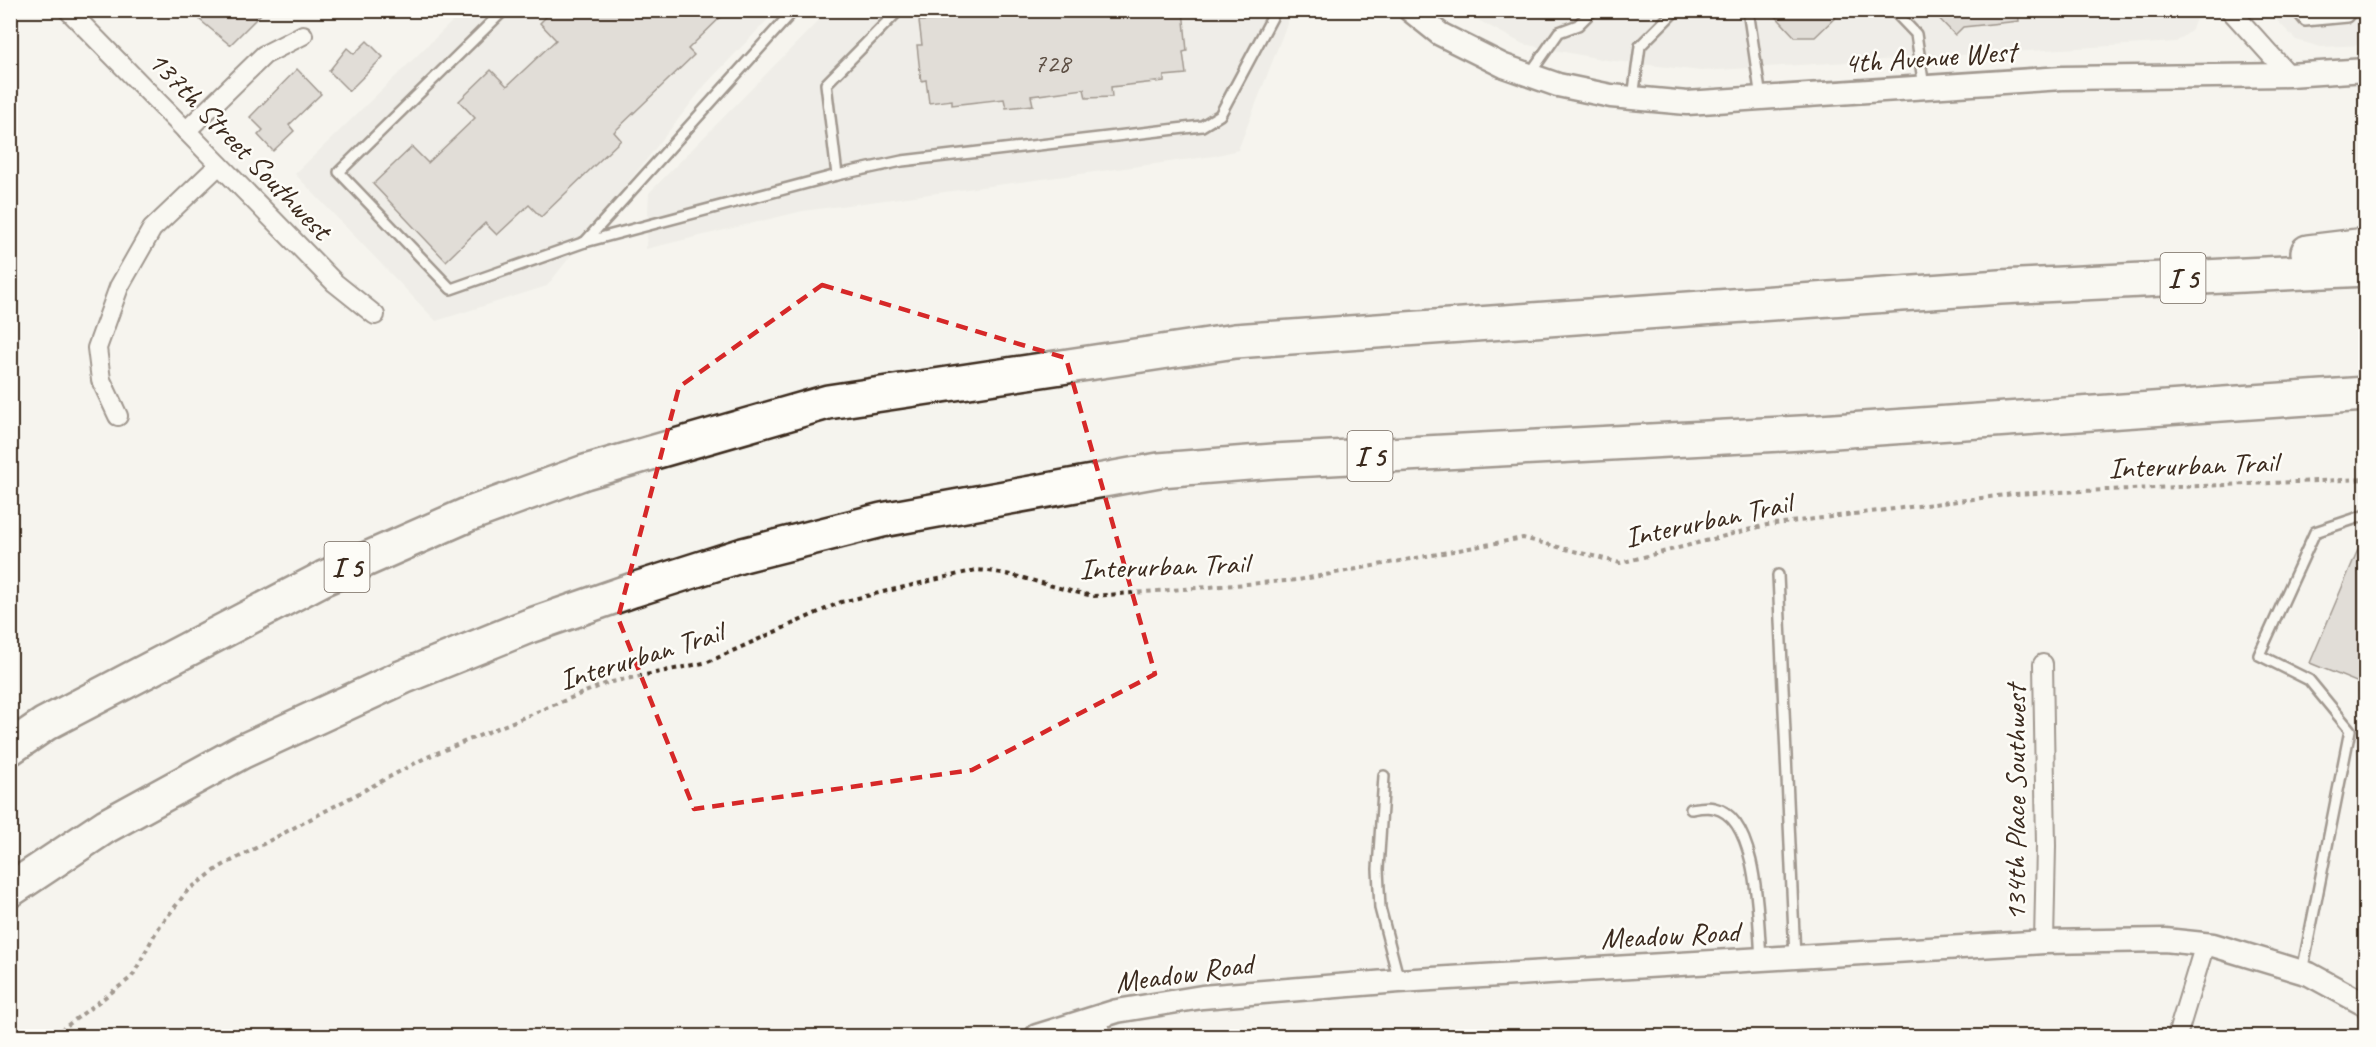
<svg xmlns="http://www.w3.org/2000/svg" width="2376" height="1047" viewBox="0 0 2376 1047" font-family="Caveat,sans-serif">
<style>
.built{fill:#e7e5df}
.building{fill:#c7c1bb;stroke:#3b2a1e;stroke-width:1.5}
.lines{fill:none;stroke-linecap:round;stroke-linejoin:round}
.service-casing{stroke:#3b2a1e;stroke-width:14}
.minor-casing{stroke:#3b2a1e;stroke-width:22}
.tertiary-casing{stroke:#3b2a1e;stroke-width:27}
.motorway-casing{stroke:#3b2a1e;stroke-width:38}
.path{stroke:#3b2a1e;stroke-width:4;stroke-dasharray:4.5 4.5;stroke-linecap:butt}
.service{stroke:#fdfcf7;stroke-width:9}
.minor{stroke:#fdfcf7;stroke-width:18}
.tertiary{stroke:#fdfcf7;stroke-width:22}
.motorway{stroke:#fdfcf7;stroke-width:33}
.marked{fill:none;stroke:#d62828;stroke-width:4.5;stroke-dasharray:12 8;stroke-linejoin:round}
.labels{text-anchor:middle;stroke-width:5;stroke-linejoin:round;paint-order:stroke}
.number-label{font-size:27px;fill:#5e5045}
.shield{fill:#fdfcf7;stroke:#75695f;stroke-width:1.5}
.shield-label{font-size:28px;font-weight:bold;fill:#3b2a1e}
.street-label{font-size:30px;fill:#3b2a1e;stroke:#fdfcf7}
</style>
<rect width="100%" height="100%" fill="#f5f4ee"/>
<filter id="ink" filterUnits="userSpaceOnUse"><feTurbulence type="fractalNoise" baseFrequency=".0167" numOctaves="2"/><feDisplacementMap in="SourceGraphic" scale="12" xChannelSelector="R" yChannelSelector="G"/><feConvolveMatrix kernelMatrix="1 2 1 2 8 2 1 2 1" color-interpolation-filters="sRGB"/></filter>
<g filter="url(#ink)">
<g class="built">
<path d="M2193,10L2196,19L2191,31L2176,42L1701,71L1606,60L1523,44L1461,11Z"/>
<path d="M463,11H776L706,84L547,286L436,321L295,174Z"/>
<path d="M828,11H1292L1238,150L1214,156L803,211L646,249L649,193Z"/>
<path d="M2268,11H2365V45L2321,47L2296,40Z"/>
</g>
<g class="building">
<path d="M209,10H265L230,45L200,20Z"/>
<path d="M553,10H728L688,49L694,55L614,132L621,140L541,217L529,205L497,235L485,223L446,261L373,184L412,147L428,163L475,118L459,101L491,70L507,86L556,40L540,23Z"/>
<path d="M987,10H1183L1187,51L1183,52L1186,74L1164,76V81L1111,87L1112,97L1086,98L1084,89L1031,96L1033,105L1006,108L1004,99L952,105V100L929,103L926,80L921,81L917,45H922L919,21L941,20V15Z"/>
<path d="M1770,10H1843L1815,37H1795Z"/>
<path d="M1931,10H2018L2019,21L1963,27L1955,35Z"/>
<path d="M367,41L383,57L349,91L329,71L347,48L354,54Z"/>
<path d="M297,69L321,94L289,125L294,131L273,151L258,135L263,130L250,117Z"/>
<path d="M2365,533H2366V686L2310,663Z"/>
</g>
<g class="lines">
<g class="service-casing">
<g id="service">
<path d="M504,10L339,172L451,289L585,242"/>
<path d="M794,10L585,242L837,175L902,161L1202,126L1220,115L1276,10"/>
<path d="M1316,10H1318"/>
<path d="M1748,10L1761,98"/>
<path d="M1893,10L1916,34L1924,87"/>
<path d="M2296,10L2305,21L2347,17L2353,10"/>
<path d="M1529,75L1559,32L1578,25L1593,10"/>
<path d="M1633,98L1640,46L1676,10"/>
<path d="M837,175L826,84L899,10"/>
<path d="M1778,575L1795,957"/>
<path d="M1384,776L1378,869L1380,908L1399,981"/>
<path d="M1691,809C1697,808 1707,806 1714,808C1759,817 1758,922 1761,959"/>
<path d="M2302,972L2350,730L2309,680L2259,655L2315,532L2366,515"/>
</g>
</g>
<g class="minor-casing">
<g id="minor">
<path d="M68,10L335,283L375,315"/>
<path d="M2230,10L2289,75"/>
<path d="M186,131L264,55L303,35"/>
<path d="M118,416L101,380L97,348L119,287L152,229L219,165"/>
<path d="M2043,664L2046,846L2044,942"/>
<path d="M1096,1017L1103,1036"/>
<path d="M2177,1036L2205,944"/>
</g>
</g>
<g class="tertiary-casing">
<g id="tertiary">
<path d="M1410,10L1440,34L1504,66L1558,85L1611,96L1687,103L2062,78L2289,75L2366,70"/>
<path d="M1037,1036L1117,1011L1202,997L1399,981L2044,942L2165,940L2213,945L2309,974L2366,1005"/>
</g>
</g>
<g class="motorway-casing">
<g id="motorway">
<path d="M2308,252L2366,245"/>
<path d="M10,748L45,724L324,578L467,515L585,472L828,402L1235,341L2000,287L2366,269"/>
<path d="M10,890L106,826L241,752L403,677L529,626L633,590L743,555L882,520L1159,470L1274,461L1820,432L2366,394"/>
</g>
</g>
<path class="path" d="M53,1036L132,977L157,930L188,890L220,867L425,758L607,683L708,662L841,602L976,570C1016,572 1054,589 1094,596L1298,580L1523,538L1620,563L1767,525L2013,494L2366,479"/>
<use href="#service" class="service"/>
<use href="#minor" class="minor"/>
<use href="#tertiary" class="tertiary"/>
<use href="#motorway" class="motorway"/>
</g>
</g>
<path d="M0 0H2376V1047H0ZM822,285L1066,358L1155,674L972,770L694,809L618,618L679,387Z" fill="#f5f4ee" fill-opacity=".55" fill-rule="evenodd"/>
<path class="marked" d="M822,285L1066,358L1155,674L972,770L694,809L618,618L679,387Z"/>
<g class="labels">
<g class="number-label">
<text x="1052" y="72">728</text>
</g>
<g class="shield">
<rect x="2160.5" y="253" width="45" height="50" rx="4.5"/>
<rect x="1347.5" y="431" width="45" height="50" rx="4.5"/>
<rect x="324.5" y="542" width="45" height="50" rx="4.5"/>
</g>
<g class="shield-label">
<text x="2183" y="288">I 5</text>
<text x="1370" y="466">I 5</text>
<text x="347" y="577">I 5</text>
</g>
<g class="street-label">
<text transform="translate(1930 57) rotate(-4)" y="10">4th Avenue West</text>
<text transform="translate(240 145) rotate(46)" y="10">137th Street Southwest</text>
<text transform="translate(2193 465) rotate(-2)" y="10">Interurban Trail</text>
<text transform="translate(1708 520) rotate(-12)" y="10">Interurban Trail</text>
<text transform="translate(1164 566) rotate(-2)" y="10">Interurban Trail</text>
<text transform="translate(641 656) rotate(-17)" y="10">Interurban Trail</text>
<text transform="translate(2015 803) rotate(-90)" y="10">134th Place Southwest</text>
<text transform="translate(1670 935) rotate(-3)" y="10">Meadow Road</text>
<text transform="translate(1184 973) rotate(-8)" y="10">Meadow Road</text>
</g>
</g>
<rect width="2376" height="1047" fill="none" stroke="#fdfcf7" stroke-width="36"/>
<rect x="18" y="18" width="2340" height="1011" fill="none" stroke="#3b2a1e" stroke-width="2" filter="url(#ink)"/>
</svg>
